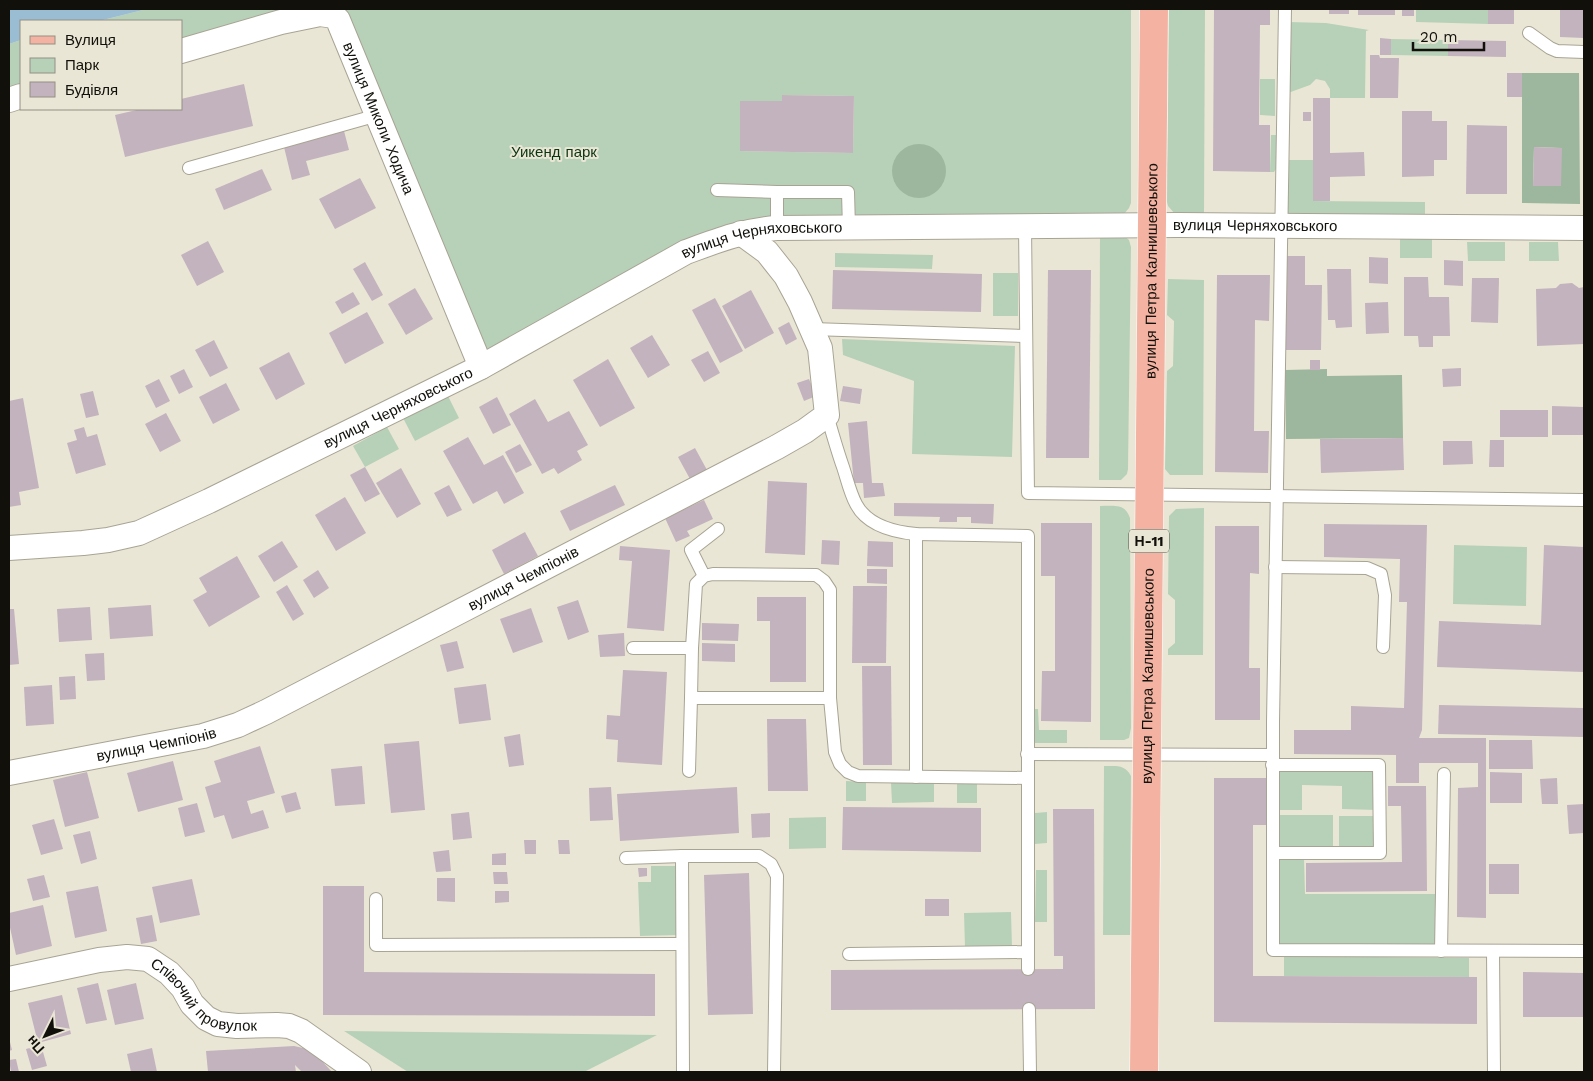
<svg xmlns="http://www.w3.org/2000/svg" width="1593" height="1081" viewBox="0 0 1593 1081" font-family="'Work Sans',sans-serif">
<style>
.green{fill:#b7d1b8;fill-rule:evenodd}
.forest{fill:#9cb79d;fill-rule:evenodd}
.water{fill:#9abdd3}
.building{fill:#c3b3be}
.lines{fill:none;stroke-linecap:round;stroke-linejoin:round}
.lane-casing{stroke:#a8a494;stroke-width:14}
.street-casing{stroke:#a8a494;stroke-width:26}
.primary-casing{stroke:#fff;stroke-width:29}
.lane{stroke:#fff;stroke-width:12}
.street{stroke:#fff;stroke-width:24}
.primary{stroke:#f4b3a2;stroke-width:28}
.labels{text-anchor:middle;stroke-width:4;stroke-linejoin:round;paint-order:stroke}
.shield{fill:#eae6d5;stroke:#525047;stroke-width:1}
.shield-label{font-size:14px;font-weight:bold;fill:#11100a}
.street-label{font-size:15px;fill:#11100a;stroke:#eae6d5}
.park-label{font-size:15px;fill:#0a3611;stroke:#eae6d5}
</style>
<rect width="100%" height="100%" fill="#eae6d5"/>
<g class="green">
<path d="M147,9H1131V203L1129,208L1124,214L765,218L484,358L346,22L181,51V21H99ZM782,95L854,96L853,153L740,151V101H782Z"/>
<path d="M1169,9H1205L1204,215L1175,214L1168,206L1167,202Z"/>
<path d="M1416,9H1488V24L1416,22Z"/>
<path d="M1289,22L1326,23L1369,30L1366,31L1365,98H1330V89L1325,81L1316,79L1310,85L1288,93Z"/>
<path d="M1391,39L1448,40V56L1391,55Z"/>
<path d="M21,40V96L9,100V44Z"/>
<path d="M1260,79H1275V116L1260,115Z"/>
<path d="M1271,135H1277L1276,169L1274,172H1270Z"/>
<path d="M1288,160H1313V201L1425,202V216H1287Z"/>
<path d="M1100,235H1123L1129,240L1131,247L1128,469L1127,474L1121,480H1099Z"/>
<rect x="1400" y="239" width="32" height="19"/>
<path d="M1467,242H1505V261H1468Z"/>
<path d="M1529,242H1558L1559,261H1529Z"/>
<path d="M835,253L933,255L932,269L835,267Z"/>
<rect x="993" y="273" width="25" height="43"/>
<path d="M1168,279L1204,280L1203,475H1170L1165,469L1167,371L1173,366L1174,321L1167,315Z"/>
<path d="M842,339L1015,346L1012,457L912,454L914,381L843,355Z"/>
<path d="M447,394L459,418L415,441L402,416Z"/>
<path d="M387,427L399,449L365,467L353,446Z"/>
<path d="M1100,506C1114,506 1125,503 1130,518L1131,728L1129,738L1124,740H1100Z"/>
<path d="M1204,508L1203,655H1168V649L1175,643V600L1168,594L1169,516L1176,509Z"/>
<path d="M1454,545L1527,547L1526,606L1453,604Z"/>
<path d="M1029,709H1038L1039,730H1067V743H1029Z"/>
<path d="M1104,766C1116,766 1125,764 1131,776L1130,935H1103Z"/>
<path d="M1275,767L1377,768L1376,810L1342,809V786L1302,785V810H1275Z"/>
<path d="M846,781L866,782V801H846Z"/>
<path d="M934,782V802L892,803L891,783Z"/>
<rect x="957" y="783" width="20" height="20"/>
<path d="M1047,812V843L1035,844V813Z"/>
<path d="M1275,815H1333V851L1275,850Z"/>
<path d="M1339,816H1377V851L1339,850Z"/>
<path d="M826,817V848L789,849V818Z"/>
<path d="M1276,858H1304L1305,894H1436V946H1276Z"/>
<path d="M651,866H676L678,935L640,936L638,882H651Z"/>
<path d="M1036,870H1047V922H1035Z"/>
<path d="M1011,912L1012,947L965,948L964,913Z"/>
<path d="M1284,956L1469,958V977L1284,976Z"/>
<path d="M344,1031L657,1035L584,1072H408Z"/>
</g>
<g class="forest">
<path d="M1522,73H1579L1580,204L1522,203ZM1534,147L1561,148V186L1533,185Z"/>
<circle cx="919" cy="171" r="27"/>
<path d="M1327,369V376L1402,375L1403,438L1286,439L1285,370Z"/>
</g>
<path class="water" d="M9,9H147L99,21H21V40L9,44Z"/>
<g class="building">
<path d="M1214,9H1270V25H1260L1259,125H1270V172L1213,171Z"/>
<rect x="1329" y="9" width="20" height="5"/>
<rect x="1358" y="9" width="37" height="6"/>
<rect x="1402" y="9" width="12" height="7"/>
<rect x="1488" y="9" width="26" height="15"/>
<path d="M1560,9H1584V38L1560,37Z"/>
<path d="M1380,38L1391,39V55H1380Z"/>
<path d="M1448,40L1506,41V57L1448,56Z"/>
<path d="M1370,55H1379L1380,58H1399L1398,98H1370Z"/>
<rect x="1507" y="73" width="15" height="24"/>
<path d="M244,84L253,126L125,157L115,115L141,109H181V99Z"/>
<path d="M782,95L854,96L853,153L740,151V101H782Z"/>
<path d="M1313,98H1330V153L1364,152L1365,176L1330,177V201H1313Z"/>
<path d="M1402,111H1432V121H1447V160H1434V176L1402,177Z"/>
<rect x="1303" y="112" width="8" height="9"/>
<path d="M1467,125L1507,126V194H1466Z"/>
<path d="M344,131L349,150L306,161L310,175L292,180L284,147Z"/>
<path d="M1534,147L1562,148L1561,186H1533Z"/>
<path d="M262,169L272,190L224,210L215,189Z"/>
<path d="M360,178L376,208L335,229L319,199Z"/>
<path d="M208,241L224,272L197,286L181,255Z"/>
<path d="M1286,256H1305V285H1322L1321,350H1285Z"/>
<path d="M1369,257L1388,258V284L1369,283Z"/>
<path d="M1444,260L1463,261V286L1444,285Z"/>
<path d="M365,262L383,295L372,301L353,269Z"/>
<path d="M1327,269H1351L1352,327L1336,328L1335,320H1328Z"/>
<path d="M833,270L982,274L981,312L832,309Z"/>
<path d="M1048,270H1091L1089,458H1046Z"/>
<path d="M1217,275H1270L1269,321L1255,320L1254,431H1269L1268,473L1215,472Z"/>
<path d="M1404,277H1428L1429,297H1449L1450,336H1433V347H1419L1418,336H1404Z"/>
<path d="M1472,278H1499L1498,323L1471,322Z"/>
<path d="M1572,283L1579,288L1584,287V344L1537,346L1536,289L1556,288L1560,284Z"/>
<path d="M415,288L433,319L406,335L388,304Z"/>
<path d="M751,290L774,333L745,349L722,306Z"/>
<path d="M353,292L360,304L342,314L335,302Z"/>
<path d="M715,298L743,351L720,363L692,310Z"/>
<path d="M1388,302L1389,333L1366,334L1365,303Z"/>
<path d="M367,312L384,343L345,364L329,333Z"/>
<path d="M789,322L797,339L786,345L778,328Z"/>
<path d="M652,335L670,365L648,378L630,348Z"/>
<path d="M214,340L228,368L210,377L195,350Z"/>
<path d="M708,351L720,373L704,382L691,360Z"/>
<path d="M289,352L305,384L276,400L259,368Z"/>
<path d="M608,359L635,408L600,427L573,380Z"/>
<rect x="1310" y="360" width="10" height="10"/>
<path d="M1461,368V386L1443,387L1442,369Z"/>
<path d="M184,369L193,387L179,394L170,376Z"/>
<path d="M159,379L170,401L156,408L145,386Z"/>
<path d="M809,379L816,396L804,401L797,383Z"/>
<path d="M226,383L240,410L213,424L199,397Z"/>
<path d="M843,386L862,389L860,404L840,401Z"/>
<path d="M93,391L99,415L86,418L80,394Z"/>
<path d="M497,397L511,425L493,434L479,407Z"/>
<path d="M23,398L39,488L19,492L21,505L9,507V401Z"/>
<path d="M535,399L548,422L569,411L588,445L577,451L582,460L558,474L554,468L542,474L509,414Z"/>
<path d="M1552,406L1584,407V435H1552Z"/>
<rect x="1500" y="410" width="48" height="27"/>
<path d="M166,413L181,441L160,452L145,424Z"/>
<path d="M867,421L872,483H883L885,496L864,498L863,483H854L848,423Z"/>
<path d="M84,427L87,437L97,434L106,465L76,474L67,443L77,440L74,430Z"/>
<path d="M468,437L484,465L503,455L524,493L504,504L497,491L473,504L443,451Z"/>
<path d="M1403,438L1404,470L1321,473L1320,439Z"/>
<path d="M1490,440H1504V467H1489Z"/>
<path d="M1443,441H1472L1473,464L1443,465Z"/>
<path d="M520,444L532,465L516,473L505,452Z"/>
<path d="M695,448L707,470L690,479L678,457Z"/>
<path d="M365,467L380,494L365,502L350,475Z"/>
<path d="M401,468L421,504L397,518L376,483Z"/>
<path d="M768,481L807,483L805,555L765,553Z"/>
<path d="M449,485L462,510L447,517L434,493Z"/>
<path d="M615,485L625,505L570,531L560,511Z"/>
<path d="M345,497L366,533L336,551L315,515Z"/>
<path d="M704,500L713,519L687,531L690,536L676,542L665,518Z"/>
<path d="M894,503L994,504L993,524L971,523V517H957V522H939L940,517L894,516Z"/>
<path d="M1041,523H1092L1091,722L1041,721L1042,671H1055V576H1041Z"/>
<path d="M1324,524L1427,525L1422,730L1419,738H1486V918L1457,917L1458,788L1478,787V763H1419V783H1396V755L1294,754V730H1351V706L1404,708L1407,602H1399L1400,559L1324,557Z"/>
<path d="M1215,526H1259V574L1250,573L1249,668H1260V720H1215Z"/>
<path d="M525,532L538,556L504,574L492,550Z"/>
<path d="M822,540L840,541L839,565L821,564Z"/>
<path d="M282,541L298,567L274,582L258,556Z"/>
<path d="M868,541L893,542V567L867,566Z"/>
<path d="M1544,545L1584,547V672L1437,667L1439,621L1541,625Z"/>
<path d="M620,546L670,550L664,631L627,628L632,561L619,560Z"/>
<path d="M237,556L260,597L209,627L193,600L207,592L199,578Z"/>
<path d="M867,569H887V584L867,583Z"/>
<path d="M318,570L329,588L314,598L303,580Z"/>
<path d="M287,585L304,614L293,621L276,592Z"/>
<path d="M853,586H887L886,663H852Z"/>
<path d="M757,597H806V682H770V621H757Z"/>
<path d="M578,600L589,632L568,640L557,607Z"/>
<path d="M151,605L153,636L110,639L108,608Z"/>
<path d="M90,607L92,640L59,642L57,609Z"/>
<path d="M531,608L543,642L513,653L500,619Z"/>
<path d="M9,609H14L19,664L9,665Z"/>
<path d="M702,623L739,624L738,641L702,640Z"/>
<path d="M624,633L625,656L600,657L598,635Z"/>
<path d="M457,641L464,668L447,672L440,645Z"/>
<path d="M702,643L735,644V662L702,661Z"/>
<path d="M104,653L105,680L87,681L85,654Z"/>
<path d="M862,666H891L892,765H863Z"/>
<path d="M623,670L667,672L662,765L617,762L618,740L606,739L607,715L620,716Z"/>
<path d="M75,676L76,699L60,700L59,677Z"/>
<path d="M486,684L491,720L459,724L454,688Z"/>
<path d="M52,685L54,724L26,726L24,687Z"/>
<path d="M1439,705L1584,708V737L1438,734Z"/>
<path d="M767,719H806L808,791H768Z"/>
<path d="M520,734L524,765L509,767L504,737Z"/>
<path d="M1489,740H1532L1533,769H1489Z"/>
<path d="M419,741L425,810L391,813L384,744Z"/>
<path d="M260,746L275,793L247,801L251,814L263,810L269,828L232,839L224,815L214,818L205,787L221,782L214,761Z"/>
<path d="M173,761L183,800L138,812L127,773Z"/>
<path d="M362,766L365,804L335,806L331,769Z"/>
<path d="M87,772L99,818L65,827L53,780Z"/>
<path d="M1490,772L1522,773V803H1490Z"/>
<path d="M1214,778H1269L1268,825H1253V976L1477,977V1024L1214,1022Z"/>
<path d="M1557,778L1558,804H1542L1540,779Z"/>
<path d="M1388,786H1426L1427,891L1306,892V863L1402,862L1401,806H1388Z"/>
<path d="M611,787L613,820L590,821L589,788Z"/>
<path d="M737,787L739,833L620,841L617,794Z"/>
<path d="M296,792L301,809L286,813L281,796Z"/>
<path d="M197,803L205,832L185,837L178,808Z"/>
<path d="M1584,804V833L1569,834L1567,805Z"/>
<path d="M843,807L981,808V852L842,850Z"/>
<path d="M1053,809H1094L1095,1009L831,1010V970L1063,969V956H1054Z"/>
<path d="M469,812L472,838L453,840L451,814Z"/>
<path d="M770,813V837L752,838L751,814Z"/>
<path d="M54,819L63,849L41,855L32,825Z"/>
<path d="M90,831L97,859L81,864L73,835Z"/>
<path d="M524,840H536V854H525Z"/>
<path d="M558,840H569L570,854H559Z"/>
<path d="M449,850L451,871L436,872L433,852Z"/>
<path d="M506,853V865H492V854Z"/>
<rect x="1489" y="864" width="30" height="30"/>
<path d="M638,868H647V876L639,877Z"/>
<path d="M493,872H507L508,884H494Z"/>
<path d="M749,873L753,1014L708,1015L704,875Z"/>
<path d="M44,875L50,897L33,901L27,879Z"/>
<path d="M437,878H455V902L437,901Z"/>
<path d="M192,879L200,915L160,923L152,887Z"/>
<path d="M98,886L107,931L75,938L66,892Z"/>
<path d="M323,886H364V972L655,974V1016L323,1015Z"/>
<path d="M495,891H509V902L495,903Z"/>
<rect x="925" y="899" width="24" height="17"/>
<path d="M43,905L52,946L16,955L9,923V913Z"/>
<path d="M152,915L157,941L141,944L136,918Z"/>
<path d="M1523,972L1584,973V1017H1523Z"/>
<path d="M98,983L107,1020L86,1024L77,988Z"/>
<path d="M136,983L144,1019L115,1025L107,990Z"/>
<path d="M62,995L71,1034L38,1043L28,1003Z"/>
<path d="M9,1038L12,1050L9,1051Z"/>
<path d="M41,1045L47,1066L32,1070L26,1049Z"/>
<path d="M294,1046L312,1050L332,1072H302L295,1065L296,1072H208L206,1051Z"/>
<path d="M152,1048L157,1072H131L127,1054Z"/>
<path d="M16,1059L19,1072H11L9,1060Z"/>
</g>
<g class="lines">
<g class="lane-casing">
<g id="lane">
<path d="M1285,9L1273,722V950L1584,951"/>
<path d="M1529,33L1550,48L1557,51L1584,52"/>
<path d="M189,168L378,115"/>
<path d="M717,190L777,192"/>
<path d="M1025,226L1028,493L1584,500"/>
<path d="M777,228V192H848L849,228"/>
<path d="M812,329L1026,336"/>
<path d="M827,415C832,432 837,450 843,467C847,479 850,493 856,504C867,525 894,532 916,534L1028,536V952L849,954"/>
<path d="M1275,567L1367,568L1381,574L1385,595L1383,647"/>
<path d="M704,576L691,550L718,529"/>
<path d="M633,648H692"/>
<path d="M691,698L692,648L696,584L704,576L713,574L816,575L824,581L830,590V698L835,752L840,764L848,772L858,776L1027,778"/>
<path d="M1027,754L1273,755"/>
<path d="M1272,765H1379L1380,853H1273"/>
<path d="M689,771L691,698H830"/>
<path d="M916,777V534"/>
<path d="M682,856L683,1072"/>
<path d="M626,858L682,856H759L771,864L777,876L774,1072"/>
<path d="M376,899V945L682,944"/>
<path d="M1441,951L1444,774"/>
<path d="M1493,951L1494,1072"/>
<path d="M1028,969V952"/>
<path d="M1029,1009L1030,1072"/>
</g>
</g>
<g class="street-casing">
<g id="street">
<path id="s1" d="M181,51L281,22L320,14L334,16L338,20L481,367"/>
<path d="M9,100L21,96"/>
<path id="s2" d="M9,548L83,543L108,540L139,533L209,501L481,367L686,252C716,241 744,230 777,228L1178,225L1584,228"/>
<path id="s3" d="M9,773L203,736L238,725L266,712L777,447L805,431L827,415L820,348L800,302L786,276L767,252L741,233"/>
<path id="s4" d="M9,979L99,960L127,957L148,959L169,973L183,988L192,1004L206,1018L218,1024L237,1026L277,1025L289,1026L301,1031L359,1072"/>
</g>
</g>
<g class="primary-casing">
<g id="primary">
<path id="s5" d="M1144,1072L1154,9"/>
</g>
</g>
<use href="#lane" class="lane"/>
<use href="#street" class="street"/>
<use href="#primary" class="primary"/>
</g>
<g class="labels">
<rect class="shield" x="1129" y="529.5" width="40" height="23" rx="4"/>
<g class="shield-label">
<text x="1149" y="546">Н-11</text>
</g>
<g class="street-label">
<text dy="5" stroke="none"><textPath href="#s1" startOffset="270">вулиця Миколи Ходича</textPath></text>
<text dy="5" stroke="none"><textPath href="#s2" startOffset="1319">вулиця Черняховського</textPath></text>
<text dy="5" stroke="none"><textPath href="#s2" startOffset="824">вулиця Черняховського</textPath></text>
<text dy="5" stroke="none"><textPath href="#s5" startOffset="801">вулиця Петра Калнишевського</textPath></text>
<text dy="5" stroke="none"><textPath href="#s2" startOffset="419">вулиця Черняховського</textPath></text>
<text dy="5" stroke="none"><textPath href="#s3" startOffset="555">вулиця Чемпіонів</textPath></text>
<text dy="5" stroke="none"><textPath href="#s5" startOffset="396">вулиця Петра Калнишевського</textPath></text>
<text dy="5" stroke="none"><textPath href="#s3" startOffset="150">вулиця Чемпіонів</textPath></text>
<text dy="5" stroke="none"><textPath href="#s4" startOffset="212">Співочий провулок</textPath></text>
</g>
<g class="park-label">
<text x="554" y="157">Уикенд парк</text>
</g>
</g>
<rect width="1593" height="1081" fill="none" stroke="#11100a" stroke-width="20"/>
<rect x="20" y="20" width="162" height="90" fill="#eae6d5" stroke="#939084"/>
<rect x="30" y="36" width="25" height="8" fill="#f4b3a2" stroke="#939084"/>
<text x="65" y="45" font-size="15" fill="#11100a">Вулиця</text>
<rect x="30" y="58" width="25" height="15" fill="#b7d1b8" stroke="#939084"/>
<text x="65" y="70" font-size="15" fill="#11100a">Парк</text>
<rect x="30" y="82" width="25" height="15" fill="#c3b3be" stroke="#939084"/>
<text x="65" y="95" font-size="15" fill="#11100a">Будівля</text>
<g transform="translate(45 1036) rotate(228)" stroke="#eae6d5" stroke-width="4" paint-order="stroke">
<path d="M0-4L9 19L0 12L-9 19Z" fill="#11100a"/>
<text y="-8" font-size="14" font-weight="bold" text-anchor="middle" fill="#11100a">Пн</text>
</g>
<path d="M1413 42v8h71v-8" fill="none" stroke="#11100a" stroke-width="2.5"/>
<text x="1420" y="42" font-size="15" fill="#11100a" stroke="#eae6d5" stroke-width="4" paint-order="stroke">20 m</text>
</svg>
